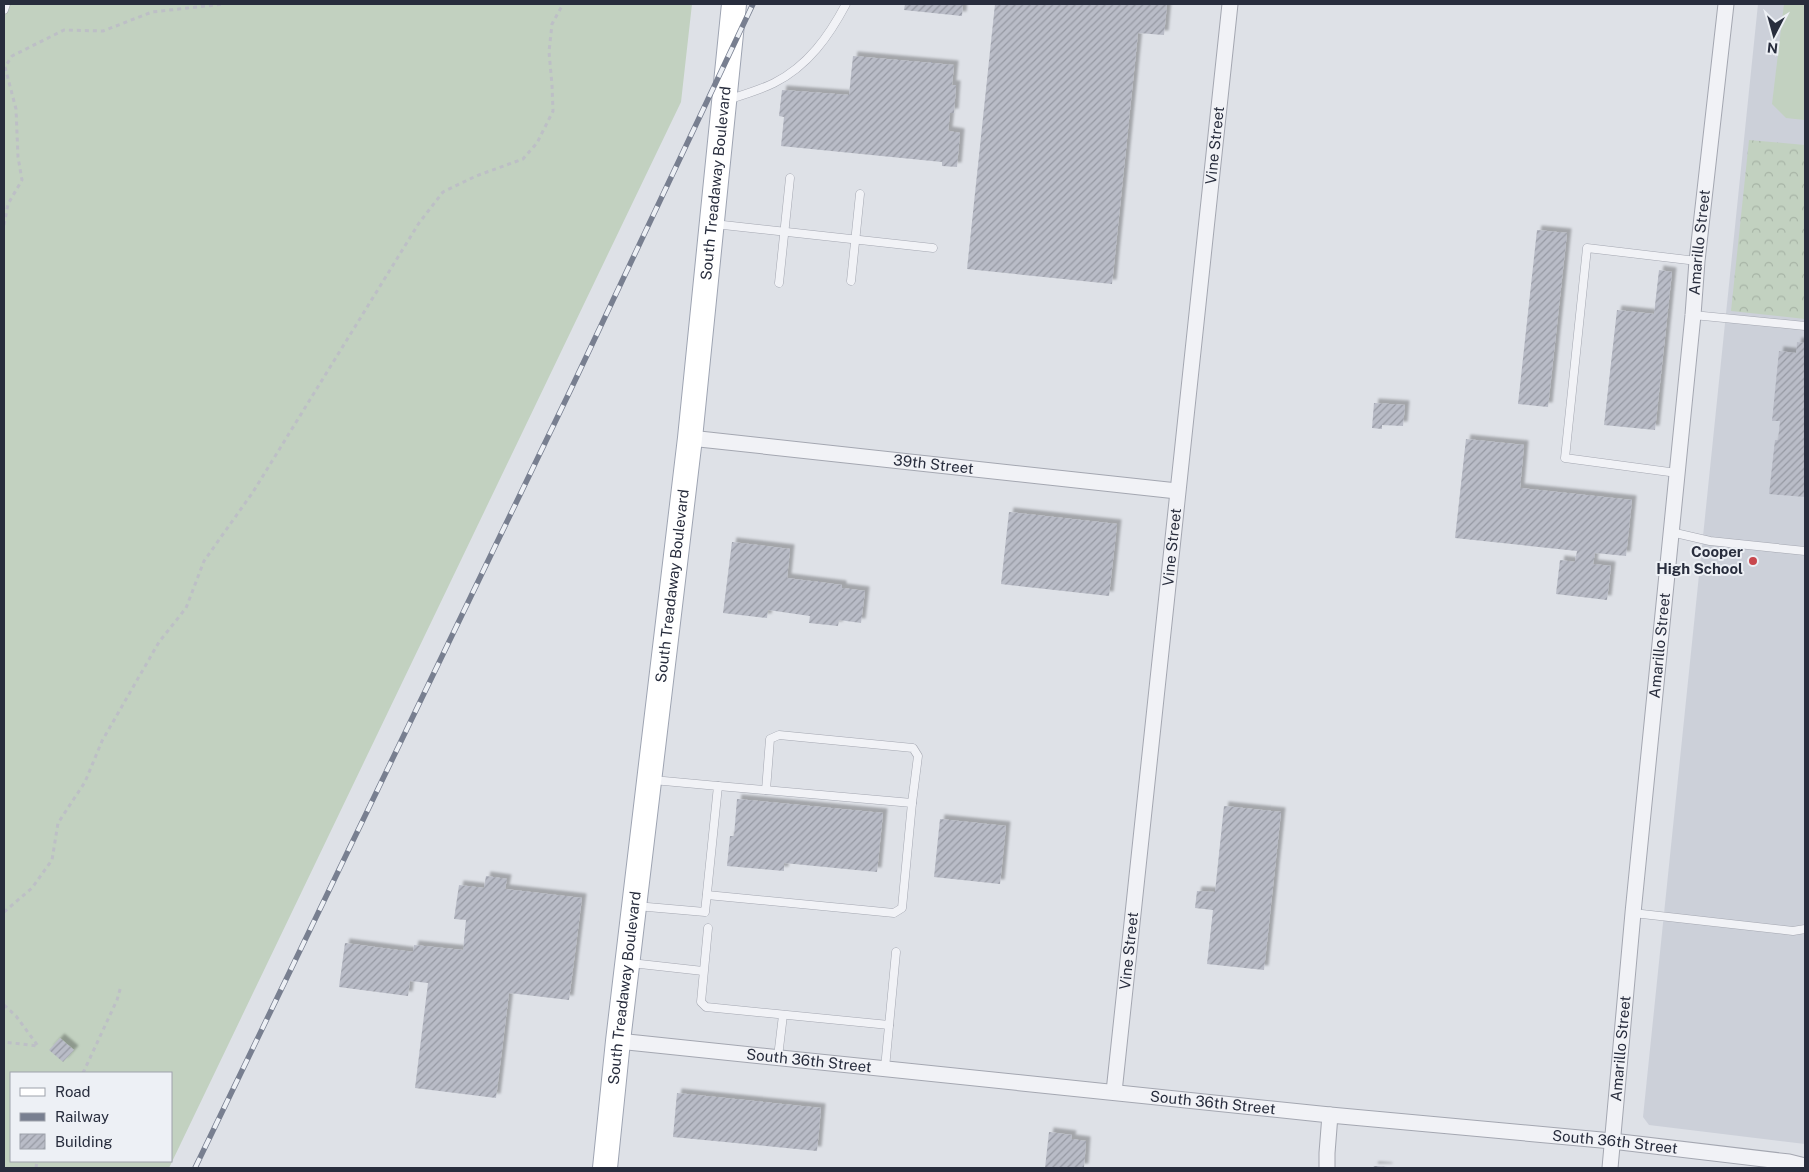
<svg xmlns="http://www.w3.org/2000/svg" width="1809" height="1172" viewBox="0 0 1809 1172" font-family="'Public Sans',sans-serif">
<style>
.built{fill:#ccd0d9}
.grass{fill:#c2d1c0;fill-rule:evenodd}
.forest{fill:url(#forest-crowns)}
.building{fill:url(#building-hatch);filter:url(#shadow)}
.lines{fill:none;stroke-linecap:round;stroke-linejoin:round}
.service-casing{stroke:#a4a7b1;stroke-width:9}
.minor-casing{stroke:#a4a7b1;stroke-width:17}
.primary-casing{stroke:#9ea4b2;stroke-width:26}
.path{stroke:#bdbfc6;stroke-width:3;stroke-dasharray:4 4;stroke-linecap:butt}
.service{stroke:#f1f2f6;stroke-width:8}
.minor{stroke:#f1f2f6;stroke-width:15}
.primary{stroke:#fff;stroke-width:24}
.rail-casing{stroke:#787f90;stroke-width:5.5}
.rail{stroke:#edf0f5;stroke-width:4;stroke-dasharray:11;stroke-linecap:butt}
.poi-dot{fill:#c8474d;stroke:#edf0f5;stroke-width:2}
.labels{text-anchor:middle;stroke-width:4;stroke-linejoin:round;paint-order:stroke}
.street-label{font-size:15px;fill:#282d3d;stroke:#edf0f5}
.poi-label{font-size:15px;font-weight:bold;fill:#282d3d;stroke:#edf0f5;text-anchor:end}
</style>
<defs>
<pattern id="forest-crowns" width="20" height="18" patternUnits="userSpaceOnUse" patternTransform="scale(1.25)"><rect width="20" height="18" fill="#c2d1c0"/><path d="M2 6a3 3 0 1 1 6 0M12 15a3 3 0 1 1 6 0" fill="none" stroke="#a7b4a6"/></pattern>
<pattern id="building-hatch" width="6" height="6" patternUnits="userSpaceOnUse" patternTransform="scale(1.25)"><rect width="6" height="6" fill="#b9bcc7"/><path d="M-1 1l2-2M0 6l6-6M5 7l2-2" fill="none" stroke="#9699a3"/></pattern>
<filter id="shadow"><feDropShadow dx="4.5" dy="-4.5" stdDeviation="1" flood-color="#0004"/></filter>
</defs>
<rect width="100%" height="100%" fill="#dee1e7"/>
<path class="built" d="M1758,4H1805V1144L1649,1125L1643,1117Z"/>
<g class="grass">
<path d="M4,4H692L681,102L169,1168H4ZM11,1073H171V1161H11Z"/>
<path d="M1784,4H1805V120L1786,118L1772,104Z"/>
</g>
<path class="forest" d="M1749,140L1805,145V319L1731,311Z"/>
<g class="building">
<path d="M905,4H963L962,16L904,10Z"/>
<path d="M995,4H1167L1164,35L1138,33L1112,284L967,269Z"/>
<path d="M853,56L954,65L952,85H956L954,113H950L948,131L960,133L957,167L942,166V162L781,146L784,117L779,116L782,90L849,95Z"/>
<path d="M1537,230L1567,233L1548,407L1518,404Z"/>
<path d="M1659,270L1672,272L1655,430L1604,425L1617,310L1654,314Z"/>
<path d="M1797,342L1805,343V497L1769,494L1775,440H1778L1780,421H1772L1779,351L1796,353Z"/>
<path d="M1374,403L1405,405L1403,426L1382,425V429L1372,428Z"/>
<path d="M1466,439L1524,445L1520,488L1632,500L1626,556L1595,553L1593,564L1611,566L1607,600L1556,594L1560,560L1575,562L1577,551L1455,538Z"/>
<path d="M1009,512L1117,524L1109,596L1001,584Z"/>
<path d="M732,542L790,549L787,578L842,585V588L865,591L861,623L839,620L838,626L809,623L810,616L768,610L767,618L723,613Z"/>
<path d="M737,799L883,813L877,872L784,863V871L727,866L730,836H734Z"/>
<path d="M1224,806L1281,812L1264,970L1207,964L1213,910L1195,908L1197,891L1215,892Z"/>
<path d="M940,819L1006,826L1000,884L934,877Z"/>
<path d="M486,876L507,879L505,889L582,898L569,1000L509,993L496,1098L415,1088L428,983L410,981L408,996L339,987L345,943L413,952L414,945L463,950L466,920L454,919L459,885L484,888Z"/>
<path d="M60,1038L74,1050L63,1062L49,1050Z"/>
<path d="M677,1093L821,1108L817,1151L673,1137Z"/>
<path d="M1049,1132L1072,1135L1071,1139L1086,1141L1084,1168H1045Z"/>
<path d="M1374,1166L1388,1167V1168H1373Z"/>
</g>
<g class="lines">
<g class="service-casing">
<g id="service">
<path d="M4,10L6,4"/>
<path d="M727,100C743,95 760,90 774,83C808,66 829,36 846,4"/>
<path d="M714,224L933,248"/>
<path d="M851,281L860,194"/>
<path d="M779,283L790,178"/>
<path d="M1693,315L1805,326"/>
<path d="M1677,473L1565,458L1587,248L1697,261"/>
<path d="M1671,532L1710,541L1805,551"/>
<path d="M766,790L770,739L779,735L913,748L918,756L912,803"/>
<path d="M707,895L894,913L902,908L912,803L718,786"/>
<path d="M636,906L705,912L718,786L653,780"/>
<path d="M1633,913L1793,931L1805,929"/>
<path d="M708,928L701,1002L706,1007L889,1025"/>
<path d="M631,963L703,971"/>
<path d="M778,1057L783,1015"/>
<path d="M885,1068L896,952"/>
</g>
</g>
<g class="minor-casing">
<g id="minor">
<path id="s1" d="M690,438L1177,491"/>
<path id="s2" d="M618,1041L1330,1115L1612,1141L1789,1162L1805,1166"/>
<path id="s3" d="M1114,1092L1230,4"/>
<path d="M1327,1168V1153L1330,1115"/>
<path id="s4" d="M1610,1168L1633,913L1693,315L1697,261L1726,4"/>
</g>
</g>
<g class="primary-casing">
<g id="primary">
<path id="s5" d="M605,1168L618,1041L690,438L734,4"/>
</g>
</g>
<g class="path">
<path d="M4,225L8,204L22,180L18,157L16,109L5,67L12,56L64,30L103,31L152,12L224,4"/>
<path d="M4,912L32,888L52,860L58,823L85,782L102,741L159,642L186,608L204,561L253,492L419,223L443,192L476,176L523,159L537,143L553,111L552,85L549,52L552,24L563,4"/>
<path d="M4,1005L16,1016L38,1046L4,1042"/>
<path d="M83,1073L117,1000L121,986"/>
<path d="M36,1168L37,1161"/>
</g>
<use href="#service" class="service"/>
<use href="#minor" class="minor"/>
<use href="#primary" class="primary"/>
<g class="rail-casing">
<path id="rail" d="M195,1168L571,389L753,4"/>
</g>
<use href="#rail" class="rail"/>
</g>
<circle class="poi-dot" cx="1753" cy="561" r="5"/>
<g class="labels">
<g class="street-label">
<text dy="5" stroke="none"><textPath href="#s3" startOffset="952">Vine Street</textPath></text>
<text dy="5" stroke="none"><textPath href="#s5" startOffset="991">South Treadaway Boulevard</textPath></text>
<text dy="5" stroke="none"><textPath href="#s4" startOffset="930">Amarillo Street</textPath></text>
<text dy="5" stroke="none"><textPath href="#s1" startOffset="245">39th Street</textPath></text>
<text dy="5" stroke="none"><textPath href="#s3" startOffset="548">Vine Street</textPath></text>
<text dy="5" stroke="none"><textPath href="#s5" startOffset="586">South Treadaway Boulevard</textPath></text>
<text dy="5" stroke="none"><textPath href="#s4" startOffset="525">Amarillo Street</textPath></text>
<text dy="5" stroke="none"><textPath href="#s3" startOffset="142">Vine Street</textPath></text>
<text dy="5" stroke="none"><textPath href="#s5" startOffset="181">South Treadaway Boulevard</textPath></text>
<text dy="5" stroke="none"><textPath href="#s4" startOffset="120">Amarillo Street</textPath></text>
<text dy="5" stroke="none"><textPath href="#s2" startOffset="192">South 36th Street</textPath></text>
<text dy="5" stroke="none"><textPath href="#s2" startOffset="598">South 36th Street</textPath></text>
<text dy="5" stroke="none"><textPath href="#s2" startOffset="1002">South 36th Street</textPath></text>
</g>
<g class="poi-label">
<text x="1743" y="557">Cooper<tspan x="1743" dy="17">High School</tspan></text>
</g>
</g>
<rect width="1809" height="1172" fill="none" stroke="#282d3d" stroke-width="10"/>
<rect x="10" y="1072" width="162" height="90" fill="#edf0f5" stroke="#9ea2ab"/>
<rect x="20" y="1088" width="25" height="8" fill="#ffffff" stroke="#9ea2ab"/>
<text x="55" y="1097" font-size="15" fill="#282d3d">Road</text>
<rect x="20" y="1113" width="25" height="8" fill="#787f90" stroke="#9ea2ab"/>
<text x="55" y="1122" font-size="15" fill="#282d3d">Railway</text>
<rect x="20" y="1134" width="25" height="15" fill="url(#building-hatch)" stroke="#9ea2ab"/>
<text x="55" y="1147" font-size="15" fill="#282d3d">Building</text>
<g transform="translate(1774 35) rotate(186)" stroke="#edf0f5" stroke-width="4" paint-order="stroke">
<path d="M0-4L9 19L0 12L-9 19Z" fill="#282d3d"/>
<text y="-8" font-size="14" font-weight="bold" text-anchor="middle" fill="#282d3d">N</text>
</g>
</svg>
